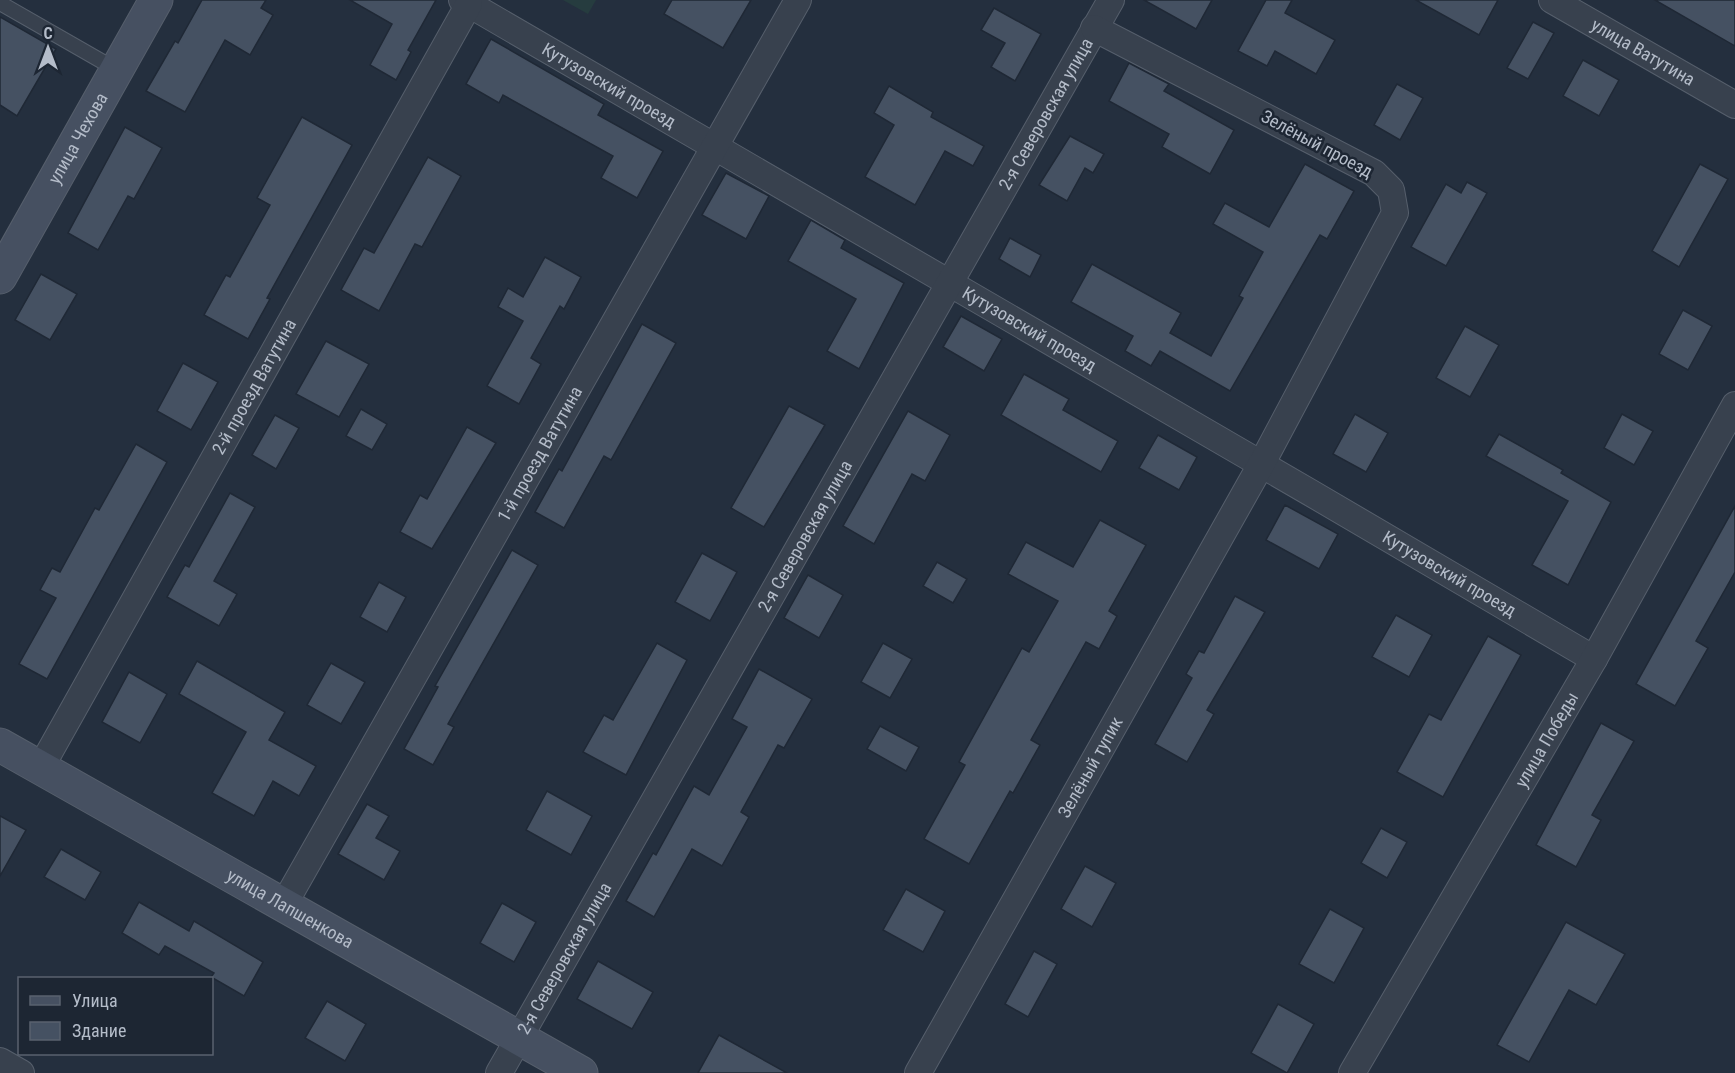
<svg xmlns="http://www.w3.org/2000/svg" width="1735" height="1073" viewBox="0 0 1735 1073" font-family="'Roboto Condensed',sans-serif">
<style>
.pitch{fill:#263c3f}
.building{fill:#455162;stroke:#1f2835;stroke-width:1.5}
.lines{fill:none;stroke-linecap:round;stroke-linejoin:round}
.lane-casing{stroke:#565f6c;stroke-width:16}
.street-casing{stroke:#565f6c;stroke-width:28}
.secondary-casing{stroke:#565f6c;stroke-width:35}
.lane{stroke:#38414e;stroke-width:14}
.street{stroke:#38414e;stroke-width:26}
.secondary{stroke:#465061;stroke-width:33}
.labels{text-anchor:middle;stroke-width:5;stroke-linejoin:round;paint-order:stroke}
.street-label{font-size:18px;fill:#b4bcc9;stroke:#1d2633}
</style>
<rect width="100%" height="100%" fill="#242f3e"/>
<path class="pitch" d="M563,0H596L588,14Z"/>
<g class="building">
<path d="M202,0H266L261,8L273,15L250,55L225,40L185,112L146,91L175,41L178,43Z"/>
<path d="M350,0H436L408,50L411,52L396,80L370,65L392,24Z"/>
<path d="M672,0H751L723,48L664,14Z"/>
<path d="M1144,0H1212L1196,29Z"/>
<path d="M1266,0H1292L1285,13L1335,40L1316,74L1275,51L1267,66L1238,51Z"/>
<path d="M1416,0H1498L1479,35Z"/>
<path d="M1655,0H1735V46Z"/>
<path d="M994,8L1041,34L1015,81L991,67L1005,43L981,30Z"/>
<path d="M0,17L56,49L17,116L0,105Z"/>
<path d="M1533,22L1554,33L1528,79L1507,68Z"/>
<path d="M491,39L604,104L598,115L663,151L637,198L601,178L613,156L503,95L499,103L466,84Z"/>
<path d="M1583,60L1619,80L1599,116L1563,96Z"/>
<path d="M1129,63L1169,84L1164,91L1234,130L1210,174L1162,147L1169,134L1109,101Z"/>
<path d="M1397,84L1423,98L1400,140L1374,125Z"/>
<path d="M889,86L933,112L931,117L984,146L973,166L945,151L915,205L865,177L894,125L874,113Z"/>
<path d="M302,117L352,145L267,298L270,299L248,339L204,315L226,275L230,277L270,205L257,198Z"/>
<path d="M125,127L162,148L134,199L128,196L98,250L68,233Z"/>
<path d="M1070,136L1104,154L1093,173L1085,168L1067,201L1039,185Z"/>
<path d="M428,157L461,176L422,247L415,244L379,311L341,290L364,248L374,253Z"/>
<path d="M1305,164L1354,191L1327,239L1320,235L1230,391L1160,351L1151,366L1125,351L1133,336L1071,302L1092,264L1181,313L1170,333L1211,356L1243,298L1239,296L1263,252L1213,224L1225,203L1269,227Z"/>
<path d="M1700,164L1728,179L1679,267L1652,251Z"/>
<path d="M726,173L769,196L746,239L702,215Z"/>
<path d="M1467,182L1487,193L1446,266L1411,247L1446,184L1461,193Z"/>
<path d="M811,220L845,240L841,248L904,283L859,369L827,351L856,299L788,261Z"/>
<path d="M1010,238L1041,255L1030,277L999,259Z"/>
<path d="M545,257L581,277L564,309L560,306L531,358L541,364L519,404L487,386L523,321L498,307L508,288L523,297Z"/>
<path d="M41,274L77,294L50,340L15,320Z"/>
<path d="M1683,310L1712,326L1688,370L1659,354Z"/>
<path d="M961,316L1002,339L984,371L943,347Z"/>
<path d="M642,324L676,343L611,460L604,456L564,528L535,512L559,469L562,471Z"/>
<path d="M1465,326L1499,345L1470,397L1436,378Z"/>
<path d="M326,341L369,364L339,417L296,394Z"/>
<path d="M183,363L218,382L191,430L157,411Z"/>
<path d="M1024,374L1069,399L1063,410L1118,441L1101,472L1001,415Z"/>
<path d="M789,406L825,425L764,527L731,508Z"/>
<path d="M361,409L387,424L372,450L346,436Z"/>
<path d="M908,411L950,435L925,481L912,474L874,544L843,526Z"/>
<path d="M1355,414L1388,433L1366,472L1333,454Z"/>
<path d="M1622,414L1653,431L1634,465L1604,448Z"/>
<path d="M275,415L299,428L276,469L252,455Z"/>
<path d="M467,427L496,443L432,549L400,532L420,495L427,499Z"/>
<path d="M1499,434L1563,470L1561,473L1611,502L1568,585L1532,565L1568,501L1486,456Z"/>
<path d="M1158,435L1197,457L1179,490L1139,468Z"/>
<path d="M136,444L167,462L47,679L19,664L56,598L40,590L52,568L60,572L95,508L99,510Z"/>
<path d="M230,493L255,507L214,581L237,594L219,626L167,597L185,565L189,567Z"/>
<path d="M1285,505L1338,534L1319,569L1266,540Z"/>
<path d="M1735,506V572L1696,641L1708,648L1675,706L1636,684Z"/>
<path d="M1100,520L1146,545L1109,611L1117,616L1099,649L1086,642L1031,740L1040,745L1013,793L1010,791L969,864L924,839L965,765L959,762L1022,648L1029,652L1058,601L1008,574L1026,542L1073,567Z"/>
<path d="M512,550L538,565L448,724L454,727L433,765L404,749L438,687L435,686Z"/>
<path d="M702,553L737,572L710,621L675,602Z"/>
<path d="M937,562L967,579L953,603L923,586Z"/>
<path d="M808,575L843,595L819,638L784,618Z"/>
<path d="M379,582L406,597L387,632L360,617Z"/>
<path d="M1235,596L1265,612L1207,710L1214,714L1187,762L1155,744L1192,678L1186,674L1199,651L1204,653Z"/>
<path d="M1396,615L1432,635L1409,677L1372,657Z"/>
<path d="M1488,636L1521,655L1443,797L1397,772L1429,714L1441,720Z"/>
<path d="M657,643L687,660L626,775L583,752L604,715L613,720Z"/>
<path d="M883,643L912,659L890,698L861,682Z"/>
<path d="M197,661L285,712L269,740L316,766L299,796L273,781L254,816L212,793L246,732L179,694Z"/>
<path d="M331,663L365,682L341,724L307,705Z"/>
<path d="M759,669L812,699L784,748L778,745L741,812L749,817L722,866L692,849L654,917L626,901L653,853L656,855L694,786L709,795L747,727L732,719Z"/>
<path d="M129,672L167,694L140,743L102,722Z"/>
<path d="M1601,723L1634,741L1592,815L1601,820L1576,867L1536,845Z"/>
<path d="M880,726L919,747L906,771L867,749Z"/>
<path d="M547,791L592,816L571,855L526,830Z"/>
<path d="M367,804L389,816L376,838L400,851L384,880L338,854Z"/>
<path d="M0,816L26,830L0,876Z"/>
<path d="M1381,828L1407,842L1387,878L1361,863Z"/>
<path d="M61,849L101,872L85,900L44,877Z"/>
<path d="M1085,866L1116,883L1092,927L1061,909Z"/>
<path d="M906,889L945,911L923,952L883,930Z"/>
<path d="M139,902L189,931L194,921L263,962L244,996L211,977L214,973L165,946L159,955L122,933Z"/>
<path d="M502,903L536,922L514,962L480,943Z"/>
<path d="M1330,909L1364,928L1334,983L1299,964Z"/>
<path d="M1566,922L1625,954L1596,1005L1569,990L1529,1062L1497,1045Z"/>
<path d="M1034,951L1057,964L1028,1017L1005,1004Z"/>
<path d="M598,961L653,992L632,1029L577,999Z"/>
<path d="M327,1001L366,1024L345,1061L305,1038Z"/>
<path d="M1278,1004L1314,1024L1287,1073L1251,1053Z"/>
<path d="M719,1035L787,1073H698Z"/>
</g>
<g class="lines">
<g class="lane-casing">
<path id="lane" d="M0,3L117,70"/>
</g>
<g class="street-casing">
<g id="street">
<path id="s1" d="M462,0C839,220 1218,437 1594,659"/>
<path id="s2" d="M1552,0L1735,105"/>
<path id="s3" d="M41,767L469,4"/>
<path id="s4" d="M283,906L798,0"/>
<path d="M0,1061L21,1073"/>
<path id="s5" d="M499,1073L1111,0"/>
<path id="s6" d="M918,1073L1262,463L1395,213L1391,190L1374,173L1094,28"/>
<path id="s7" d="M1352,1073L1594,659L1735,405"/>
</g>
</g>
<g class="secondary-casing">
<g id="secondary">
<path id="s8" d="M0,277L156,0"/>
<path id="s9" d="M0,745L581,1073"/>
</g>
</g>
<use href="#lane" class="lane"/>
<use href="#street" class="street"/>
<use href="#secondary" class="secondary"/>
</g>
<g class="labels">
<g class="street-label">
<text dy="6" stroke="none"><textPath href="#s2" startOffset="105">улица Ватутина</textPath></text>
<text dy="6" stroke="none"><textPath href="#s1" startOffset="170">Кутузовский проезд</textPath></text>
<text dy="6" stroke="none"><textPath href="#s5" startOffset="1104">2-я Северовская улица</textPath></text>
<text dy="6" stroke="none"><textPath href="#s8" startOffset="159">улица Чехова</textPath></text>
<text transform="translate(1317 144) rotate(28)" y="6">Зелёный проезд</text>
<text dy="6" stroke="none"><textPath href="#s1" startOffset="656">Кутузовский проезд</textPath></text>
<text dy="6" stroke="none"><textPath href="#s3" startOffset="436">2-й проезд Ватутина</textPath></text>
<text dy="6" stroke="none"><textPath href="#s4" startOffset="520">1-й проезд Ватутина</textPath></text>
<text dy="6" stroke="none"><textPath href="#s5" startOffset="618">2-я Северовская улица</textPath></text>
<text dy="6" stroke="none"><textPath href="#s1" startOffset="1142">Кутузовский проезд</textPath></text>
<text dy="6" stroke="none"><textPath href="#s7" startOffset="386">улица Победы</textPath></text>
<text dy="6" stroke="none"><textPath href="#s6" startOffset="351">Зелёный тупик</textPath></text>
<text dy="6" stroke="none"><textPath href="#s9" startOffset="333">улица Лапшенкова</textPath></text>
<text dy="6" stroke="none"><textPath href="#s5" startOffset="132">2-я Северовская улица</textPath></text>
</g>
</g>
<rect x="18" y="977" width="195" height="78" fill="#1d2633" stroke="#59626f" stroke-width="1.5"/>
<rect x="30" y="996" width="30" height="9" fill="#465061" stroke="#59626f" stroke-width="1.5"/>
<text x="72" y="1007" font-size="18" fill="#b4bcc9">Улица</text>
<rect x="30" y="1022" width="30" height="18" fill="#455162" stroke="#59626f" stroke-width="1.5"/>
<text x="72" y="1037" font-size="18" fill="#b4bcc9">Здание</text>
<g transform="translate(48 48)" stroke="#1d2633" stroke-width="4.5" paint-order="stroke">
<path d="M0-4.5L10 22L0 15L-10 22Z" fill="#b4bcc9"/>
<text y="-9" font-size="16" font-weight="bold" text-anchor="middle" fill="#b4bcc9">С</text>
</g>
</svg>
